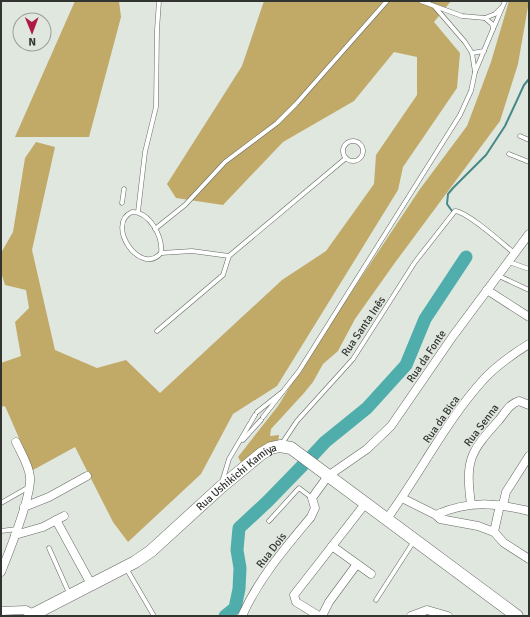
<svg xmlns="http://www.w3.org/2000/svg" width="530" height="617" viewBox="0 0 530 617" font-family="Signika,sans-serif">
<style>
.forest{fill:#c1a968}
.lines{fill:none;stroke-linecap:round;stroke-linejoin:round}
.stream{stroke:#468986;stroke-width:2}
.river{stroke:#4faeab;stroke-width:13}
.lane-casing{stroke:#636962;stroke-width:5}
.street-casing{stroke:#636962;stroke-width:9}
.secondary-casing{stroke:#636962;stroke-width:13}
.lane{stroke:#fff;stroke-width:4}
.street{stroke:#fff;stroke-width:8}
.secondary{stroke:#fff;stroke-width:12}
.labels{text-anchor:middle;stroke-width:3;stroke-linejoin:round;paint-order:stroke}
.street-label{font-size:11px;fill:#313431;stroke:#e0e7df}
</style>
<rect width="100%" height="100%" fill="#e0e7df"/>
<g class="forest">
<path d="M75,1H119L121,17L89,137H15Z"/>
<path d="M264,1H451L434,22L460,53L457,88L403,167L398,190L277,386L233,414L201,474L128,542L113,522L75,447L33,470L5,406L1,407V363L21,356L15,322L29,308L26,290L5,285L1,272V253L13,232L25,158L36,142L55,147L32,250L55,350L97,368L126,360L160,393L282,280L326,251L374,184L376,155L417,95V57L394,52L354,101L283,142L223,205L176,198L167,184L242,66Z"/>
<path d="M509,1H529L518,64L500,121L394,264L355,319L338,351L323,364L313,382L304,393L271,429L270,436L279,435L278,443L243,466L238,457L278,406L308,357L420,189L467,126L491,62Z"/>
</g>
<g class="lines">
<path class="stream" d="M452,211L447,204L448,194L453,188L486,155L505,126L524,85L529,79"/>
<g class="river">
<path d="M312,456L325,442L367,408L406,365L425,319L466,257"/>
<path d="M225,616L235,608L239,589L240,568L237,550L239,528L268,501L303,465"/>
</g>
<g class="lane-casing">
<g id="lane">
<path d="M434,6L465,42L472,53L475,72"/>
<path d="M485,18L495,14L502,7"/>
<path d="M493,29L505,1"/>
<path d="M472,53L484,51"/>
<path d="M520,136L529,140"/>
<circle cx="353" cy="151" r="10"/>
<path d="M509,154L529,162"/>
<path d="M122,203L124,189"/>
<path d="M132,212C150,212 163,237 161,253C140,277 105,224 132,212Z"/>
<path d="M138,212L145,152L156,107L157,30L159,1"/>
<path d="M155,229L185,205L225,162L277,123L296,104L387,1"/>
<path d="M161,253L192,251L229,256"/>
<path d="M509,262L529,269"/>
<path d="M499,276L529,290"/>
<path d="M157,331L223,275L229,256L346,158"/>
<path d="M257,412L281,393"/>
<path d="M263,417L299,371L460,115L471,91L475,72L493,29L492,24L485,18L462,16L421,1"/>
<path d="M243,440L261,420"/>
<path d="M281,445L297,421L353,359L415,262L455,211C468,212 503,244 514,253"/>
<path d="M222,482L229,459L255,415"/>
<path d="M1,503L29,487"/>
<path d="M269,521L299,488L312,498"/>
<path d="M1,531L17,529"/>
<path d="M49,548L69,593"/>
<path d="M126,568L154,616"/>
<path d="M376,600L414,541"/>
</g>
</g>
<g class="street-casing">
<g id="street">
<path d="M487,290L529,317"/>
<path d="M402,498L436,515L440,519L478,526L494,532L504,543L529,559"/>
<path d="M471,504C465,460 470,452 499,420C505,413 509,404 519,401L529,405"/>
<path d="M503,505L506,492L529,456"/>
<path d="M24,507L49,497L87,476"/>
<path d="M436,515C468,500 495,503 529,511"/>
<path d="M56,520L91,584"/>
<path d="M386,520C420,474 445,422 484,379C497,365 513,354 529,344"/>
<path d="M494,532L500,505"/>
<path d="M15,535L43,527L64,516"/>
<path d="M332,546L371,574"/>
<path d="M1,572C9,552 32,496 30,477C29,465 21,453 16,442"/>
<path d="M1,611L26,610L33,614"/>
<path d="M242,616C259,578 285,548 311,517L315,508L312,498L328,476L367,449L391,426L453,336L529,234"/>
<path d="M319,616L296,602L294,595L365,504"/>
<path d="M322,616L329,602L357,564"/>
<path d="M411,616L427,610L448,616"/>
</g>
</g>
<g class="secondary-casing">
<g id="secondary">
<path id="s1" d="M30,616L135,562L151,551L221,487L261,454L271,448L280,446L291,448L517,616"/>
</g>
</g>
<use href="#lane" class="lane"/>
<use href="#street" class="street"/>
<use href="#secondary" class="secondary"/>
</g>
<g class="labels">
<g class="street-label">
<text transform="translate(363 326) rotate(-56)" y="4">Rua Santa Inês</text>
<text transform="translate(426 356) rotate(-56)" y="4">Rua da Fonte</text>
<text transform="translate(441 419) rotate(-55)" y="4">Rua da Bica</text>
<text transform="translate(481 425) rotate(-53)" y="4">Rua Senna</text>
<text dy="4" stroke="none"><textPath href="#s1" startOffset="251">Rua Ushikichi Kamiya</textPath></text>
<text transform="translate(271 550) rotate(-52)" y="4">Rua Dois</text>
</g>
</g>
<rect width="530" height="617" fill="none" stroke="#313431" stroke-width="4"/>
<g transform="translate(32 32) rotate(179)"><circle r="19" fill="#e0e7df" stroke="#9a9f99"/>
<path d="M0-3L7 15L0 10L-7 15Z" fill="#ae1a42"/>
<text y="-6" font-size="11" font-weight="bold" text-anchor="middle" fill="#313431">N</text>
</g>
</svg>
